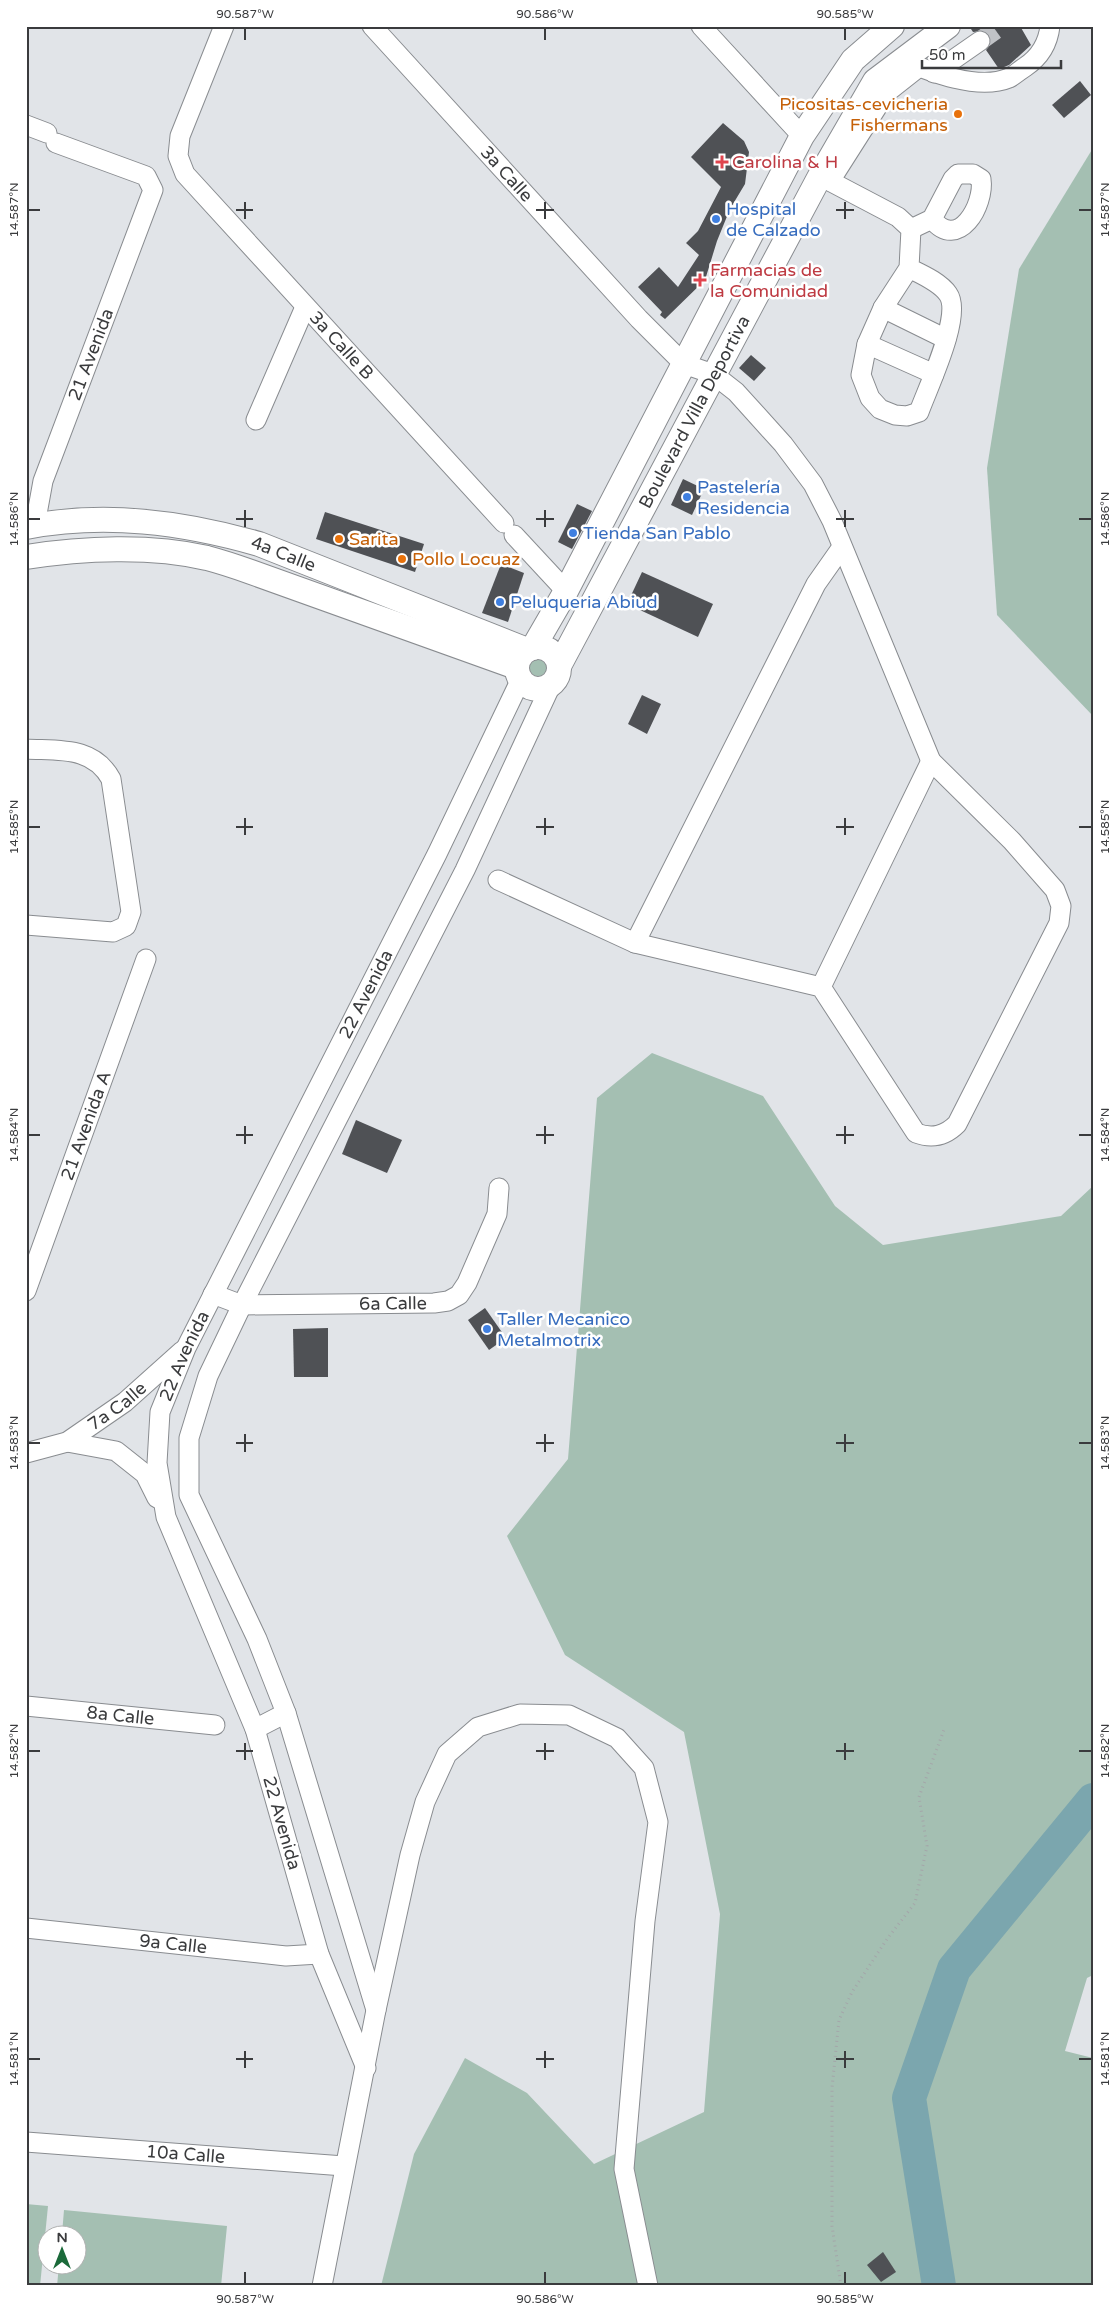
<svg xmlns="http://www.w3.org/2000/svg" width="1119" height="2312" viewBox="0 0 1119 2312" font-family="'Varela Round',sans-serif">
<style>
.green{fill:#a4bfb2}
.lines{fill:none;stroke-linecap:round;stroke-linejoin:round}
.river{stroke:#7ba6ae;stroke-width:34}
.building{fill:#4f5155}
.minor-tunnel{stroke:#c0c2c6;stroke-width:19;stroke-dasharray:19 9;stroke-linecap:butt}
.minor-casing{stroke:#898c90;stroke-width:21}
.major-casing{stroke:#898c90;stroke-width:26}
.path{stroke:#a4a6a9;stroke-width:3;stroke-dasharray:1 4;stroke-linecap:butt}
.minor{stroke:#fff;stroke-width:19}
.major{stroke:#fff;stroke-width:24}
.ticks{fill:none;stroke:#3a3b3d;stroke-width:2}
.food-dot{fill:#e8710a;stroke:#fff;stroke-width:2}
.health-dot{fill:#e0444e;stroke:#fff;stroke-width:2}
.shop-dot{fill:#3f7fe0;stroke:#fff;stroke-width:2}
.labels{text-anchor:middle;stroke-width:5;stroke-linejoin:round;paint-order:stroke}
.food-label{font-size:18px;fill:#c56008;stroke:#fff;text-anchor:start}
.health-label{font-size:18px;fill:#be3a42;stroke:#fff;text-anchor:start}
.street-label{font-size:18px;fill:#3a3b3d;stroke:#fff}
.shop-label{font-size:18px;fill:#366cbe;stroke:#fff;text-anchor:start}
.neatline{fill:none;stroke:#3a3b3d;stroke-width:2}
.ticks-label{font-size:12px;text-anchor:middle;fill:#3a3b3d}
</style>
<rect width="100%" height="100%" fill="#e1e4e8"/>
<g class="green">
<path d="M1093,148V716L997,615L987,468L1019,269Z"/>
<circle cx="538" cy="669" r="13"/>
<path d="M652,1053L763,1096L835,1206L883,1245L1061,1216L1093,1186V1975L1087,1978L1065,2051L1093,2058V2286H381L414,2154L465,2058L527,2093L594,2164L704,2112L720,1914L684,1732L565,1655L507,1536L568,1459L597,1098Z"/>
<path d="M26,2204L48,2206L40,2286H26Z"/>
<path d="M64,2210L227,2226L221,2286H57L59,2265L78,2264V2234H62Z"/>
</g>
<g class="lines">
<path class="river" d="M939,2286L909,2098L954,1969L1093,1800"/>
</g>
<g class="building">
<path d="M969,26H1020L1031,45L1009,65L999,69L986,50L990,45L989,35L984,31L973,32Z"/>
<path d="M1080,81L1091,95L1064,118L1052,105Z"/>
<path d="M723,123L744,141L749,152L745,184L730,209L717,241L705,280L665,319L660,315L662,312L638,287L659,267L678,287L699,255L686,243L698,231L721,187L691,157Z"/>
<path d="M751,355L766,368L754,381L739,368Z"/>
<path d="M683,479L704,489L692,515L671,505Z"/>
<path d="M577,504L592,511L572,549L558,542Z"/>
<path d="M325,512L424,544L415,572L316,539Z"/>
<path d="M501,564L524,573L508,622L482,613Z"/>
<path d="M642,572L713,604L698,637L627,604Z"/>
<path d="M642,695L661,704L647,734L628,724Z"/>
<path d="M356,1120L402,1140L387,1173L342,1154Z"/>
<path d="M485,1308L506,1338L489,1350L468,1320Z"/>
<path d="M328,1328V1377H294L293,1329Z"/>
<path d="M883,2252L896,2272L881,2282L867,2265Z"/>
</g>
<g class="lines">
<path class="minor-tunnel" d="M980,41L1001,26"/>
<g class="minor-casing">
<g id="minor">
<path id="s1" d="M224,26L180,136L178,156L185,174L504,523"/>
<path id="s2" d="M372,26L639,319L684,364L713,374L736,392L783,444L813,484L832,521L931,761L1012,841L1055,890L1061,906L1059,923L957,1124C945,1136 932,1139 916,1133L821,987L635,943L498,880"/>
<path d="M701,26L802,136"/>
<path d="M902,60C931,72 978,91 1009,78C1015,75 1020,70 1025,67C1040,57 1048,44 1050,26"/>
<path d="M934,73L980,41"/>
<path d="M26,125L47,133"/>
<path d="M820,176L898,217L911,229L909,268L883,308L867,344L861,375L870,398L880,409L895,415L907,416L919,412C928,387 963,315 948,294C940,282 921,274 909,268"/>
<path d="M830,181L886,93L919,67"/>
<path d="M911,229L932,219L953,179L958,174H973L981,179C985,205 958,252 932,219"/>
<path d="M883,308L946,339"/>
<path d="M867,344L934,374"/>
<path d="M256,420L305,307"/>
<path id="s3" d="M35,525L43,481L153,190L146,176L56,143"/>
<path d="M514,535L566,591"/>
<path d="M26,749C59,751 93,746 111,779L131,912L126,926L113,932L26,925"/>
<path d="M635,943L816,584L842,547"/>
<path d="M821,987L931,761"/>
<path id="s4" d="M26,1291L146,959"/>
<path id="s5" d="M213,1294L242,1305L434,1303L448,1301L459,1295L467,1283L497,1214L499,1188"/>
<path d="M67,1442L116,1451L145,1474L157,1498"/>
<path id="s6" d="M26,1453L67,1442L125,1402L182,1351"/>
<path id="s7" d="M26,1706L215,1725"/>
<path d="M255,1729L286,1713"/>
<path id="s8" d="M26,1928L286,1956L319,1954"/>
<path d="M376,2010L286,1713L257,1639L189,1495V1438L208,1376L242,1305L465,870L551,685"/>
<path id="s9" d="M366,2068L319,1954L255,1729L166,1517L157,1463L160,1412L186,1348L437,854L520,681"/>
<path id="s10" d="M26,2142L344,2166"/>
<path d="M322,2286L376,2010L410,1855L425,1802L447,1754L478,1727L520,1714L569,1715L617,1738L644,1768L658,1822L645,1921L624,2169L648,2286"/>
</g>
</g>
<g class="major-casing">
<g id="major">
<path id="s11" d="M26,527C105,512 182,522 259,544L527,650"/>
<path d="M26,557C83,548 151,545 207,558C222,562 237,567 251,572L516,667"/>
<circle cx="538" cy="668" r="21"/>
<path d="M533,648L566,591L802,136L853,60L892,26"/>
<path id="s12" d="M559,666L820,176L875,81L948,26"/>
</g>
</g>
<path class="path" d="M841,2286L832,2226V2088L839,2020L852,1992L887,1939L915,1903L927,1846L919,1797L945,1727"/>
<use href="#minor" class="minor"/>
<use href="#major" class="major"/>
</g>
<path class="ticks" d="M245,28V40M545,28V40M845,28V40M245,202V219M545,202V219M845,202V219M28,210H40M236,210H253M536,210H554M836,210H854M1079,210H1092M245,510V527M545,510V527M845,510V527M28,519H40M236,519H253M536,519H554M836,519H854M1079,519H1092M245,818V835M545,818V835M845,818V835M28,827H40M236,827H253M536,827H554M836,827H854M1079,827H1092M245,1126V1144M545,1126V1144M845,1126V1144M28,1135H40M236,1135H253M536,1135H554M836,1135H854M1079,1135H1092M245,1434V1452M545,1434V1452M845,1434V1452M28,1443H40M236,1443H253M536,1443H554M836,1443H854M1079,1443H1092M245,1743V1760M545,1743V1760M845,1743V1760M28,1751H40M236,1751H253M536,1751H554M836,1751H854M1079,1751H1092M245,2051V2068M545,2051V2068M845,2051V2068M28,2059H40M236,2059H253M536,2059H554M836,2059H854M1079,2059H1092M245,2272V2284M545,2272V2284M845,2272V2284"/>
<g class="food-dot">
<circle cx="958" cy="114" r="5"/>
<circle cx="339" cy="539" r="5"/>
<circle cx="402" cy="559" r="5"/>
</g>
<g class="health-dot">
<path d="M719.5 154.5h5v5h5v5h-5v5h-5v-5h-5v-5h5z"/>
<path d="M697.5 272.5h5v5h5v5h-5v5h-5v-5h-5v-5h5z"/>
</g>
<g class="shop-dot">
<circle cx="716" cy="219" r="5"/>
<circle cx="687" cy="497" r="5"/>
<circle cx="573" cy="533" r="5"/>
<circle cx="500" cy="602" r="5"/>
<circle cx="487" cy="1329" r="5"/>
</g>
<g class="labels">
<g class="food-label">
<text x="948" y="110" text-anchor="end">Picositas-cevicheria<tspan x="948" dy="21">Fishermans</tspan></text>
<text x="349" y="545">Sarita</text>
<text x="412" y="565">Pollo Locuaz</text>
</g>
<g class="health-label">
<text x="732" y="168">Carolina &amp; H</text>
<text x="710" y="276">Farmacias de<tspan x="710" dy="21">la Comunidad</tspan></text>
</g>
<g class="street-label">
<text dy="6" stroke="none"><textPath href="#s2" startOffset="200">3a Calle</textPath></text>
<text dy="6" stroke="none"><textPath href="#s1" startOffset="390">3a Calle B</textPath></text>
<text dy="6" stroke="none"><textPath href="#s3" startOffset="180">21 Avenida</textPath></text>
<text dy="6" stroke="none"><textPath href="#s12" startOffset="288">Boulevard Villa Deportiva</textPath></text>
<text dy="6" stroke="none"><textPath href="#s11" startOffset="262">4a Calle</textPath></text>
<text dy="6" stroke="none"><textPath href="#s9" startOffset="1159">22 Avenida</textPath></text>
<text dy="6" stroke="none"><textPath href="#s4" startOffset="176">21 Avenida A</textPath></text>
<text dy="6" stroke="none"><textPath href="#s5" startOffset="182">6a Calle</textPath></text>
<text dy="6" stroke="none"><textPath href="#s9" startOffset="754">22 Avenida</textPath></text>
<text dy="6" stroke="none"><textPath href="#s6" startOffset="104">7a Calle</textPath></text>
<text dy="6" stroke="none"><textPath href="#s7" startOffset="95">8a Calle</textPath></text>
<text transform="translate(282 1823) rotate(74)" y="6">22 Avenida</text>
<text dy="6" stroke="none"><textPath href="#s8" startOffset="148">9a Calle</textPath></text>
<text dy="6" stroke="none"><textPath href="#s10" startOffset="160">10a Calle</textPath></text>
</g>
<g class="shop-label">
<text x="726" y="215">Hospital<tspan x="726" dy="21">de Calzado</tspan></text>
<text x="697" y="493">Pastelería<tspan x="697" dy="21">Residencia</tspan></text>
<text x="583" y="539">Tienda San Pablo</text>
<text x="510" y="608">Peluqueria Abiud</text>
<text x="497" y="1325">Taller Mecanico<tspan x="497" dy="21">Metalmotrix</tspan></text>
</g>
</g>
<rect width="1119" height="2312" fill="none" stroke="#ffffff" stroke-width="55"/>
<g transform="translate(62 2250)"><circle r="24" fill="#ffffff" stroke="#b0b1b1"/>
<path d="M0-4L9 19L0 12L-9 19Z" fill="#1b6a3a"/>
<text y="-8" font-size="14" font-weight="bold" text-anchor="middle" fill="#3a3b3d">N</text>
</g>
<path d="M922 60v8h139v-8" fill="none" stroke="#3a3b3d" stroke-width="2.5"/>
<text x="929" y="60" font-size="15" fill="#3a3b3d" stroke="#ffffff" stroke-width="4" paint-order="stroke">50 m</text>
<rect x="28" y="28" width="1064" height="2256" class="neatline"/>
<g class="ticks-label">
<text x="245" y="18">90.587°W</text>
<text x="545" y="18">90.586°W</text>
<text x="845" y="18">90.585°W</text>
<text transform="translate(14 210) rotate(-90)" y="4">14.587°N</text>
<text transform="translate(1105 210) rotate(-90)" y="4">14.587°N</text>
<text transform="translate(14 519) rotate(-90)" y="4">14.586°N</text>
<text transform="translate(1105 519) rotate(-90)" y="4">14.586°N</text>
<text transform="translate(14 827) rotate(-90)" y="4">14.585°N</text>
<text transform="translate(1105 827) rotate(-90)" y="4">14.585°N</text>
<text transform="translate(14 1135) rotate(-90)" y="4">14.584°N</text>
<text transform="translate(1105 1135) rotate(-90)" y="4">14.584°N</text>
<text transform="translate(14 1443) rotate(-90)" y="4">14.583°N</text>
<text transform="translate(1105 1443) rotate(-90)" y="4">14.583°N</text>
<text transform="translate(14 1751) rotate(-90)" y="4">14.582°N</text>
<text transform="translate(1105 1751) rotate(-90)" y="4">14.582°N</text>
<text transform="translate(14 2059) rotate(-90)" y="4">14.581°N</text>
<text transform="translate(1105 2059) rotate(-90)" y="4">14.581°N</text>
<text x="245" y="2303">90.587°W</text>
<text x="545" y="2303">90.586°W</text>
<text x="845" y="2303">90.585°W</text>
</g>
</svg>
